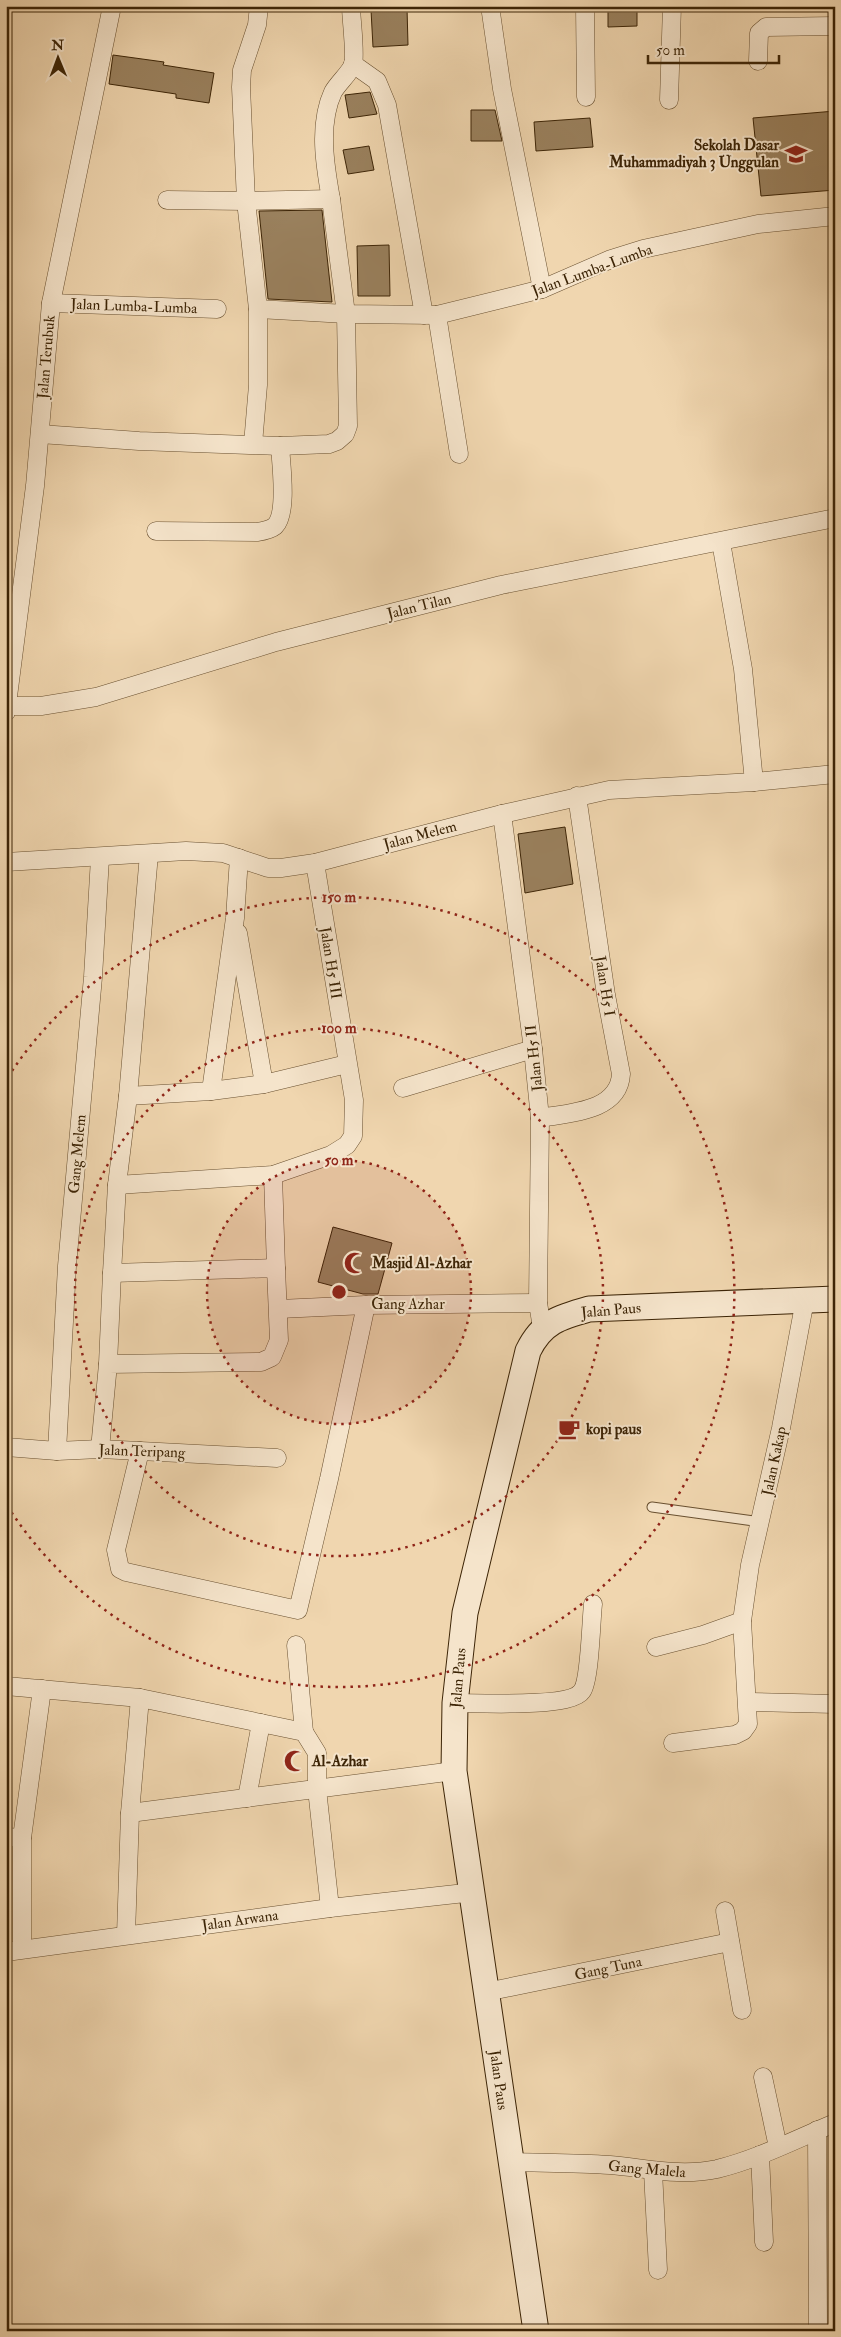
<svg xmlns="http://www.w3.org/2000/svg" width="841" height="2337" viewBox="0 0 841 2337" font-family="'IM FELL Double Pica',serif">
<style>
.building{fill:#9a815e;stroke:#3c2406}
.lines{fill:none;stroke-linecap:round;stroke-linejoin:round}
.lane-casing{stroke:#695030;stroke-width:11}
.street-casing{stroke:#695030;stroke-width:19}
.secondary-casing{stroke:#3c2406;stroke-width:27}
.lane{stroke:#f5e4cb;stroke-width:9}
.street{stroke:#f5e4cb;stroke-width:18}
.secondary{stroke:#f5e4cb;stroke-width:25}
.ring{fill:none;stroke:#8f2418;stroke-width:2.5;stroke-dasharray:2.5 5}
.labels{text-anchor:middle;stroke-width:4;stroke-linejoin:round;paint-order:stroke}
.poi-label{font-size:15px;font-weight:bold;fill:#3c2406;stroke:#f5e4cb;text-anchor:start}
.street-label{font-size:15px;fill:#3c2406;stroke:#f5e4cb}
.centre{fill:#8f2418;stroke:#f5e4cb;stroke-width:2.5}
.ring-label{font-size:15px;text-anchor:middle;font-weight:bold;fill:#8f2418;stroke:#f5e4cb;stroke-width:4;stroke-linejoin:round;paint-order:stroke}
</style>
<rect width="100%" height="100%" fill="#f0d6af"/>
<filter id="stains"><feTurbulence type="fractalNoise" baseFrequency=".004" numOctaves="4"/><feColorMatrix values="0 0 0 0 .2 0 0 0 0 .09 0 0 0 0 .02 0 0 0 .5 -.17"/></filter>
<radialGradient id="worn" r=".72"><stop offset=".6" stop-color="#630" stop-opacity="0"/><stop offset="1" stop-color="#630" stop-opacity=".3"/></radialGradient>
<g class="building">
<path d="M608,6H637V26L608,27Z"/>
<path d="M407,8L408,45L373,47L371,10Z"/>
<path d="M113,55L164,62L163,65L214,73L209,103L176,98V94L109,84Z"/>
<path d="M370,92L377,114L349,118L345,95Z"/>
<path d="M471,110H495L502,141H471Z"/>
<path d="M835,111V190L761,196L753,118Z"/>
<path d="M590,118L593,147L536,151L534,122Z"/>
<path d="M369,146L374,170L348,174L343,150Z"/>
<path d="M322,210L332,302L268,299L259,211Z"/>
<path d="M389,245L390,296H358L357,246Z"/>
<path d="M565,827L573,884L525,893L518,834Z"/>
<path d="M333,1227L392,1243L378,1294H363L318,1282Z"/>
</g>
<g class="lines">
<g class="lane-casing">
<path id="lane" d="M652,1507L761,1522"/>
</g>
<g class="street-casing">
<g id="street">
<path d="M490,6L502,89L542,289"/>
<path d="M585,6L586,97"/>
<path d="M758,61L759,33L766,27L835,26"/>
<path d="M353,64L377,81L387,105L424,315"/>
<path d="M669,100L672,6"/>
<path d="M331,199C325,166 318,124 333,92C338,83 351,72 353,64C356,55 351,18 351,6"/>
<path d="M51,303L217,309"/>
<path d="M258,309L346,314L437,315L542,289L611,259L643,249L758,224L835,216"/>
<path d="M437,315L459,454"/>
<path d="M40,434L139,441L280,446L329,444L337,441L345,434L348,426L346,314L331,199L246,201L167,200"/>
<path d="M253,444L258,385V309L246,201L241,87L242,70L257,25L259,6"/>
<path d="M156,531L257,532C264,531 270,530 275,526C288,513 281,464 280,446"/>
<path d="M721,542L743,669L754,782"/>
<path d="M7,706H41L96,697L276,642L501,585L835,518"/>
<path d="M6,712L35,486L51,303L112,6"/>
<path d="M502,814L533,1049L540,1118L538,1303L542,1328"/>
<path d="M6,862L186,851L223,853L268,868H281L315,863L502,814L609,790L754,782L835,774"/>
<path d="M238,933L264,1084"/>
<path d="M403,1088L533,1049"/>
<path d="M211,1091L235,918L239,858"/>
<path d="M128,1096L211,1091L264,1084L347,1064"/>
<path d="M540,1118C568,1113 619,1112 621,1074L606,995L577,796"/>
<path d="M273,1175L276,1268"/>
<path d="M117,1185L273,1175L331,1155L347,1145L353,1136L354,1100L315,863"/>
<path d="M279,1309L366,1305L538,1303"/>
<path d="M108,1364L112,1273"/>
<path d="M6,1447L57,1451L100,1449L140,1451L277,1458"/>
<path d="M100,1449L108,1364L261,1362L272,1357L279,1340L276,1268L112,1273L117,1185L128,1096L149,854"/>
<path d="M57,1451L67,1266L93,977L100,858"/>
<path d="M140,1451L116,1550L120,1569L126,1572L298,1610L329,1479L366,1305"/>
<path d="M296,1645L304,1732"/>
<path d="M656,1647L703,1635L742,1621"/>
<path d="M6,1686L140,1698L304,1732L317,1753V1789L330,1908"/>
<path d="M140,1698L130,1813L454,1771"/>
<path d="M748,1702L835,1704"/>
<path d="M455,1703C478,1703 571,1708 582,1691C590,1680 591,1621 593,1604"/>
<path d="M673,1743L735,1735L743,1731L748,1724L742,1621L750,1565L781,1428L805,1300"/>
<path d="M247,1798L261,1723"/>
<path d="M6,1837L22,1838"/>
<path d="M725,1911L742,2010"/>
<path d="M126,1935L130,1813"/>
<path d="M22,1949V1838L42,1689"/>
<path d="M6,1952L330,1908L474,1892"/>
<path d="M486,1992L730,1942"/>
<path d="M763,2077L778,2147"/>
<path d="M817,2130L818,2331"/>
<path d="M760,2155L764,2242"/>
<path d="M511,2162C544,2163 577,2163 610,2165C647,2168 680,2177 717,2169C758,2159 796,2139 835,2123"/>
<path d="M653,2171L658,2270"/>
</g>
</g>
<g class="secondary-casing">
<path id="secondary" d="M536,2331L454,1771L455,1703L465,1613L528,1351C542,1322 560,1317 589,1309L835,1299"/>
</g>
<use href="#lane" class="lane"/>
<use href="#street" class="street"/>
<use href="#secondary" class="secondary"/>
</g>
<circle cx="339" cy="1292" r="132" fill="#8f2418" fill-opacity=".12"/>
<g class="ring">
<circle cx="339" cy="1292" r="132"/>
<circle cx="339" cy="1292" r="264"/>
<path d="M8 1077A395 395 0 1 1 8 1507"/>
</g>
<defs>
<g id="school-bare" transform="scale(1.725)"><path d="M0-5L7-2L0 1L-7-2ZM-4 1L0 2.5L4 1V4Q0 6-4 4Z" fill="#8f2418" stroke="#f5e4cb" stroke-width="2.5" paint-order="stroke"/></g>
<g id="mosque-bare" transform="scale(1.725)"><path d="M3.5-4.9A6 6 0 1 0 3.5 4.9A5 5 0 1 1 3.5-4.9Z" fill="#8f2418" stroke="#f5e4cb" stroke-width="2.5" paint-order="stroke"/></g>
<g id="cafe-bare" transform="scale(1.725)"><path d="M-5.5-4.5H6V0H3Q3 3.5 0 3.5H-2.5Q-5.5 3.5-5.5 0ZM3-3.2v2h1.7v-2ZM-6 4.5H4V6H-6Z" fill="#8f2418" stroke="#f5e4cb" stroke-width="2.5" paint-order="stroke"/></g>
</defs>
<g fill-rule="evenodd">
<use href="#school-bare" x="796" y="154"/>
<use href="#mosque-bare" x="355" y="1263"/>
<use href="#cafe-bare" x="569" y="1429"/>
<use href="#mosque-bare" x="295" y="1761"/>
</g>
<g class="labels">
<g class="poi-label">
<text x="779" y="150" text-anchor="end">Sekolah Dasar<tspan x="779" dy="17">Muhammadiyah 3 Unggulan</tspan></text>
<text x="372" y="1268">Masjid Al-Azhar</text>
<text x="586" y="1434">kopi paus</text>
<text x="312" y="1766">Al-Azhar</text>
</g>
<g class="street-label">
<text transform="translate(592 270) rotate(-20)" y="5">Jalan Lumba-Lumba</text>
<text transform="translate(134 306) rotate(2)" y="5">Jalan Lumba-Lumba</text>
<text transform="translate(46 357) rotate(-85)" y="5">Jalan Terubuk</text>
<text transform="translate(419 606) rotate(-14)" y="5">Jalan Tilan</text>
<text transform="translate(420 835) rotate(-15)" y="5">Jalan Melem</text>
<text transform="translate(331 963) rotate(81)" y="5">Jalan H5 III</text>
<text transform="translate(605 986) rotate(81)" y="5">Jalan H5 I</text>
<text transform="translate(534 1058) rotate(-96)" y="5">Jalan H5 II</text>
<text transform="translate(77 1154) rotate(-85)" y="5">Gang Melem</text>
<text x="408" y="1309">Gang Azhar</text>
<text transform="translate(611 1310) rotate(-5)" y="5">Jalan Paus</text>
<text transform="translate(142 1451) rotate(2)" y="5">Jalan Teripang</text>
<text transform="translate(774 1461) rotate(-78)" y="5">Jalan Kakap</text>
<text transform="translate(458 1678) rotate(-85)" y="5">Jalan Paus</text>
<text transform="translate(240 1920) rotate(-8)" y="5">Jalan Arwana</text>
<text transform="translate(608 1968) rotate(-12)" y="5">Gang Tuna</text>
<text transform="translate(499 2080) rotate(82)" y="5">Jalan Paus</text>
<text transform="translate(647 2169) rotate(5)" y="5">Gang Malela</text>
</g>
</g>
<circle cx="339" cy="1292" r="8" class="centre"/>
<g class="ring-label">
<text x="339" y="902">150 m</text>
<text x="339" y="1033">100 m</text>
<text x="339" y="1165">50 m</text>
</g>
<rect width="841" height="2337" fill="none" stroke="#f0d6af" stroke-width="25"/>
<rect x="8" y="8" width="826" height="2322" fill="none" stroke="#3c2406" stroke-width="2.5"/>
<rect x="12" y="12" width="816" height="2312" fill="none" stroke="#3c2406"/>
<g transform="translate(58 58) rotate(359)" stroke="#f5e4cb" stroke-width="4" paint-order="stroke">
<path d="M0-4L9 19L0 12L-9 19Z" fill="#3c2406"/>
<text y="-8" font-size="14" font-weight="bold" text-anchor="middle" fill="#3c2406">N</text>
</g>
<path d="M648 55v8h131v-8" fill="none" stroke="#3c2406" stroke-width="2.5"/>
<text x="656" y="55" font-size="15" fill="#3c2406" stroke="#f5e4cb" stroke-width="4" paint-order="stroke">50 m</text>
<rect width="100%" height="100%" filter="url(#stains)"/>
<rect width="100%" height="100%" fill="url(#worn)"/>
</svg>
